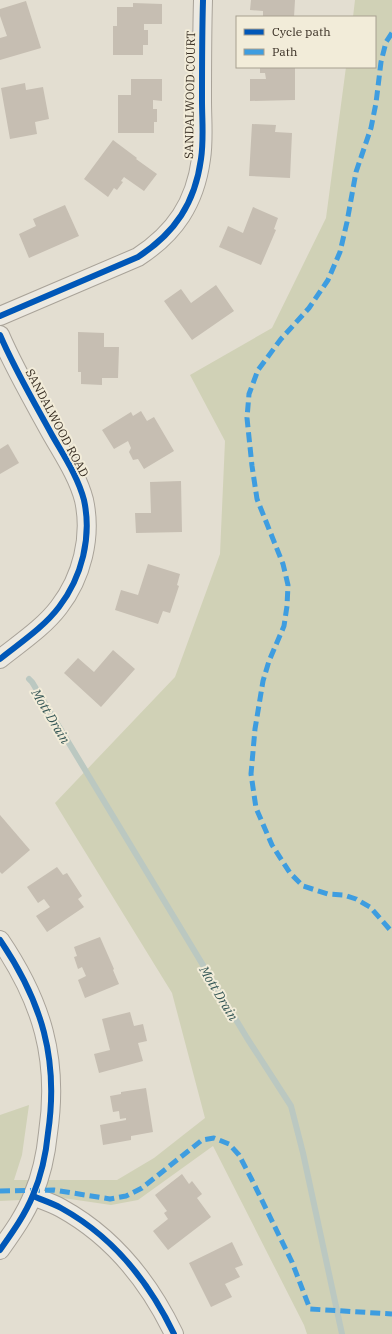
<svg xmlns="http://www.w3.org/2000/svg" width="392" height="1334" viewBox="0 0 392 1334" font-family="'IBM Plex Serif',serif">
<style>
.green{fill:#d0d1b6}
.lines{fill:none;stroke-linecap:round;stroke-linejoin:round}
.stream{stroke:#bbc8c1;stroke-width:6}
.building{fill:#c6beb2}
.street-casing{stroke:#a9a399;stroke-width:20}
.street{stroke:#ece9e1;stroke-width:18}
.quiet{stroke:#3e9de0;stroke-width:5;stroke-dasharray:10 5;stroke-linecap:butt}
.cycleway-casing{stroke:#f2ecd9;stroke-width:8}
.cycleway{stroke:#0057b8;stroke-width:6}
.labels{text-anchor:middle;stroke-width:4;stroke-linejoin:round;paint-order:stroke}
.street-label{font-size:12px;fill:#372d22;stroke:#f2ecd9}
.water-label{font-size:13px;font-style:italic;fill:#335554;stroke:#f2ecd9}
</style>
<rect width="100%" height="100%" fill="#e3ded1"/>
<path class="green" d="M355,0H392V1334H307L304,1325L213,1146L138,1200L111,1205L63,1198L0,1201V1115L29,1105L22,1155L14,1180H117L154,1158L205,1118L172,993L55,803L175,677L220,554L225,441L190,375L272,328L326,218L346,67H375V17H353Z"/>
<g class="lines">
<path class="stream" d="M29,679L32,682L247,1038L291,1106L303,1153L342,1334"/>
</g>
<g class="building">
<path d="M251,0H295L294,17H263V11L250,10Z"/>
<path d="M26,1L41,48L0,60V38L7,36L0,16V9Z"/>
<path d="M133,3L162,4V24H144V30H148V45H143V55H113V26H117V7H133Z"/>
<path d="M260,67H295V100L250,101V79H266L265,73H260Z"/>
<path d="M131,79H162V101L153,100V109H157V122H154V133H118V95H131Z"/>
<path d="M25,83L26,90L43,87L49,119L35,122L37,134L10,139L1,88Z"/>
<path d="M252,124L276,125L275,132L292,133L290,178L249,176Z"/>
<path d="M113,140L137,158L136,159L157,174L144,191L124,177L121,181L123,182L117,190L114,188L108,197L84,179Z"/>
<path d="M65,205L79,236L29,258L19,234L36,226L33,219Z"/>
<path d="M253,207L278,218L274,229L276,230L261,265L219,247L228,226L243,233Z"/>
<path d="M216,285L234,311L192,340L164,301L181,289L191,303Z"/>
<path d="M78,332L104,333V347H119L118,378H102V385L81,384V372H78Z"/>
<path d="M141,411L147,421L154,417L174,451L144,469L138,459L133,460L129,452L131,448L128,441L114,449L102,430L131,412L133,416Z"/>
<path d="M8,444L19,463L0,474V449Z"/>
<path d="M181,481L182,532L136,533L135,513H151L150,482Z"/>
<path d="M148,564L180,574L177,585L179,586L170,613L163,611L158,624L115,610L121,590L138,595Z"/>
<path d="M113,650L135,669L101,707L64,673L78,658L94,672Z"/>
<path d="M0,815L30,850L2,874L0,872Z"/>
<path d="M57,867L63,875L67,873L82,896L78,899L84,907L47,932L36,916L50,907L44,899L38,903L27,887Z"/>
<path d="M100,937L114,969L113,970L119,984L85,998L78,980L86,976L82,967L78,969L74,957L77,956L74,947Z"/>
<path d="M130,1012L134,1026L143,1024L147,1041L138,1043L143,1061L99,1073L94,1054L110,1050L102,1019Z"/>
<path d="M146,1088L153,1132L131,1136V1140L103,1145L100,1125L126,1120V1118L120,1119L119,1111L113,1112L110,1096L121,1094V1092Z"/>
<path d="M182,1174L189,1184L192,1181L202,1194L197,1198L211,1217L168,1250L153,1231L168,1219L164,1213L167,1211L155,1195Z"/>
<path d="M232,1242L243,1265L235,1268L240,1277L225,1284L232,1297L211,1307L189,1263Z"/>
</g>
<g class="lines">
<g class="street-casing">
<g id="street">
<path d="M0,316L138,257C175,233 195,203 201,159C204,140 202,120 202,101C202,67 202,34 203,0"/>
<path d="M0,335C15,370 34,402 52,435C64,456 78,477 84,500C92,537 82,577 59,607C44,627 20,643 0,659"/>
<path d="M0,940C42,1002 59,1059 48,1133C46,1154 41,1176 33,1195C25,1215 12,1233 0,1250"/>
<path d="M33,1196C42,1200 52,1203 61,1208C112,1236 149,1282 174,1334"/>
</g>
</g>
<use href="#street" class="street"/>
<g class="quiet">
<path d="M392,33L386,42L381,62L376,103L371,128L356,172L347,222L340,252L328,280L309,308L281,339L258,370L249,394L247,418L252,466L257,499L283,564L288,585L287,606L284,626L269,661L263,681L255,729L251,774L256,808L272,845L290,873L303,886L328,894L344,895L356,899L370,907L392,932"/>
<path d="M0,1191L54,1190L110,1199L126,1196L142,1188L202,1140L214,1138L229,1144L239,1155L252,1180L292,1262L310,1309L392,1314"/>
</g>
<g class="cycleway-casing">
<g id="cycleway">
<path d="M0,316L138,257C175,233 195,203 201,159C204,140 202,120 202,101C202,67 202,34 203,0"/>
<path d="M0,335C15,370 34,402 52,435C64,456 78,477 84,500C92,537 82,577 59,607C44,627 20,643 0,659"/>
<path d="M0,940C42,1002 59,1059 48,1133C46,1154 41,1176 33,1195C25,1215 12,1233 0,1250"/>
<path d="M33,1196C42,1200 52,1203 61,1208C112,1236 149,1282 174,1334"/>
</g>
</g>
<use href="#cycleway" class="cycleway"/>
</g>
<g class="labels">
<g class="street-label">
<text transform="translate(190 95) rotate(-89)" y="4">SANDALWOOD COURT</text>
<text transform="translate(57 423) rotate(62)" y="4">SANDALWOOD ROAD</text>
</g>
<g class="water-label">
<text transform="translate(51 716) rotate(59)" y="5">Mott Drain</text>
<text transform="translate(219 993) rotate(59)" y="5">Mott Drain</text>
</g>
</g>
<rect x="236" y="16" width="140" height="52" fill="#f2ecd9" stroke="#a7a090"/>
<rect x="244" y="29" width="20" height="6" fill="#0057b8" stroke="#a7a090"/>
<text x="272" y="36" font-size="12" fill="#372d22">Cycle path</text>
<rect x="244" y="49" width="20" height="6" fill="#3e9de0" stroke="#a7a090"/>
<text x="272" y="56" font-size="12" fill="#372d22">Path</text>
</svg>
